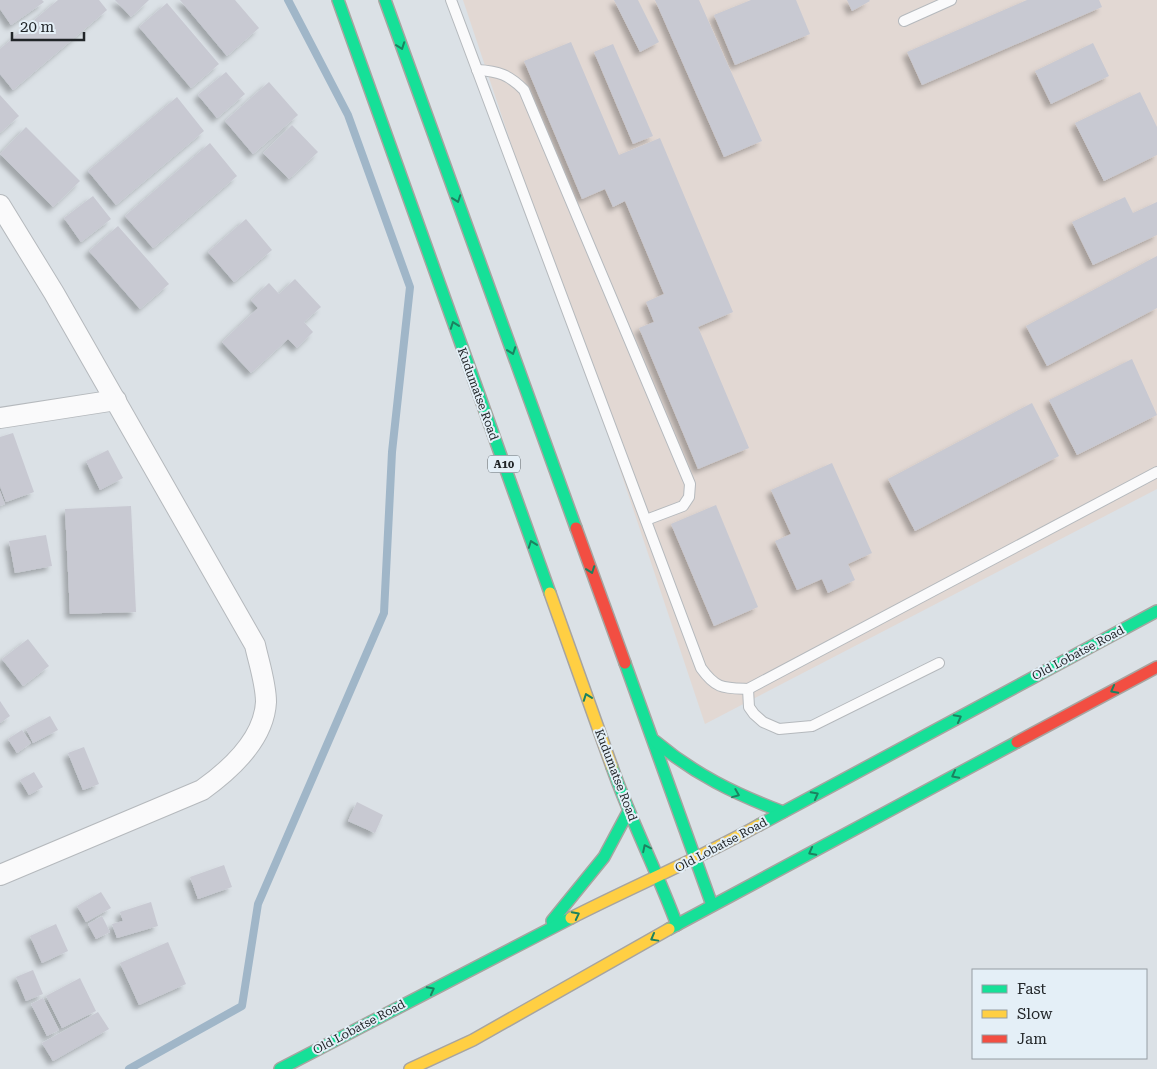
<svg xmlns="http://www.w3.org/2000/svg" width="1157" height="1069" viewBox="0 0 1157 1069" font-family="'Roboto Serif',serif">
<style>
.industrial{fill:#e2d8d3}
.lines{fill:none;stroke-linecap:round;stroke-linejoin:round}
.stream{stroke:#a0b6c8;stroke-width:8}
.building{fill:#c8c9d2;filter:url(#shadow)}
.lane-casing{stroke:#b5b9bd;stroke-width:12}
.street-casing{stroke:#b5b9bd;stroke-width:22}
.fast-casing{stroke:#a7a4a0;stroke-width:14}
.slow-casing{stroke:#a7a4a0;stroke-width:14}
.jam-casing{stroke:#a7a4a0;stroke-width:14}
.lane{stroke:#fafafb;stroke-width:10}
.street{stroke:#fafafb;stroke-width:20}
.fast{stroke:#16e098;stroke-width:11}
.slow{stroke:#ffcf43;stroke-width:11}
.jam{stroke:#f24e42;stroke-width:11}
.oneway{stroke:#1c8260}
.labels{text-anchor:middle;stroke-width:4;stroke-linejoin:round;paint-order:stroke}
.shield{fill:#e4eff7;stroke:#5c6266;stroke-width:1}
.shield-label{font-size:11px;font-weight:bold;fill:#212528}
.street-label{font-size:12px;fill:#212528;stroke:#e4eff7}
</style>
<defs>
<filter id="shadow"><feDropShadow dx="-4.5" dy="4.5" stdDeviation="2.5" flood-color="#0004"/></filter>
</defs>
<rect width="100%" height="100%" fill="#dbe1e6"/>
<path class="industrial" d="M463,0H1157V489L705,724Z"/>
<g class="lines">
<path class="stream" d="M129,1069L242,1006L258,904L384,613L392,452L410,287L348,115L288,0"/>
</g>
<g class="building">
<path d="M0,0H42L44,2L11,25L0,9Z"/>
<path d="M58,0H99L107,10L13,90L0,74V49Z"/>
<path d="M115,0H149L131,17Z"/>
<path d="M180,0H235L259,28L227,56Z"/>
<path d="M614,0H638L659,42L640,52Z"/>
<path d="M655,0H699L762,141L724,157Z"/>
<path d="M751,0H796L810,34L735,65L714,15Z"/>
<path d="M847,0H869L870,1L852,11Z"/>
<path d="M1027,0H1099L1102,7L922,85L907,52Z"/>
<path d="M167,3L219,64L191,88L139,27Z"/>
<path d="M571,42L619,155L660,138L733,312L698,327L749,448L698,469L639,328L654,322L646,302L664,294L625,201L613,207L605,189L582,199L524,61Z"/>
<path d="M1093,43L1109,76L1051,104L1035,71Z"/>
<path d="M613,44L653,136L633,144L594,52Z"/>
<path d="M226,72L245,94L217,118L198,95Z"/>
<path d="M269,82L298,115L253,154L225,121Z"/>
<path d="M1140,92L1157,127V155L1104,181L1075,123Z"/>
<path d="M0,95L19,116L0,133Z"/>
<path d="M177,97L204,131L116,205L88,171Z"/>
<path d="M292,125L318,152L289,179L263,153Z"/>
<path d="M26,127L80,181L53,207L0,154Z"/>
<path d="M210,143L237,176L153,248L125,216Z"/>
<path d="M93,196L111,219L81,242L64,218Z"/>
<path d="M1125,197L1133,213L1157,202V235L1093,265L1072,222Z"/>
<path d="M246,219L272,250L234,282L208,252Z"/>
<path d="M118,226L169,284L140,309L89,251Z"/>
<path d="M1157,256V308L1047,366L1026,326Z"/>
<path d="M295,279L321,307L304,322L313,332L297,348L288,339L251,373L222,342L258,308L251,300L269,283L279,294Z"/>
<path d="M1132,359L1157,415L1077,455L1049,400Z"/>
<path d="M1032,403L1059,456L915,531L888,479Z"/>
<path d="M13,433L34,492L6,502L0,486V437Z"/>
<path d="M108,450L123,478L100,490L86,461Z"/>
<path d="M832,463L872,553L848,564L855,580L828,593L822,579L797,590L775,541L791,534L771,490Z"/>
<path d="M0,491L5,504L0,506Z"/>
<path d="M716,505L758,607L714,626L671,524Z"/>
<path d="M131,506L136,612L70,614L65,509Z"/>
<path d="M46,535L52,566L15,573L9,541Z"/>
<path d="M28,639L49,666L23,686L2,659Z"/>
<path d="M0,701L10,716L0,723Z"/>
<path d="M50,716L58,730L33,743L26,729Z"/>
<path d="M22,730L31,743L17,753L8,739Z"/>
<path d="M84,747L99,784L83,790L68,753Z"/>
<path d="M34,772L43,787L29,795L20,780Z"/>
<path d="M357,802L383,815L375,833L348,821Z"/>
<path d="M224,865L232,887L198,899L190,877Z"/>
<path d="M101,892L111,908L86,922L77,906Z"/>
<path d="M151,902L158,926L117,938L112,924L123,921L120,912Z"/>
<path d="M102,916L110,932L96,939L88,924Z"/>
<path d="M56,924L68,951L42,963L30,936Z"/>
<path d="M168,942L186,984L139,1005L120,963Z"/>
<path d="M33,970L43,994L26,1001L16,977Z"/>
<path d="M80,978L96,1011L62,1028L46,996Z"/>
<path d="M43,998L59,1030L47,1036L31,1004Z"/>
<path d="M98,1012L109,1029L53,1061L42,1043Z"/>
</g>
<g class="lines">
<g class="lane-casing">
<g id="lane">
<path d="M451,0L701,668C716,689 723,688 748,689L1157,472"/>
<path d="M904,21L951,0"/>
<path d="M477,70C499,71 509,75 524,90L690,484L689,497L683,506L646,520"/>
<path d="M748,689L749,707L754,714L763,722L779,729L812,726L939,663"/>
</g>
</g>
<g class="street-casing">
<g id="street">
<path d="M0,205L54,293L255,645C259,663 266,684 266,702C264,740 230,770 202,790L0,875"/>
<path d="M0,418L116,400"/>
</g>
</g>
<g class="fast-casing">
<g id="fast">
<path d="M338,0L550,593"/>
<path d="M385,0L576,528"/>
<path d="M625,663L712,905"/>
<path d="M655,741C694,774 735,794 783,812"/>
<path d="M612,767C631,821 657,871 677,925"/>
<path d="M759,825L1157,611"/>
<path d="M552,921L604,857L628,812"/>
<path d="M669,929L1017,742"/>
<path d="M280,1069L571,918"/>
</g>
</g>
<g class="slow-casing">
<g id="slow">
<path d="M550,593L612,767"/>
<path d="M571,918C634,886 698,859 759,825"/>
<path d="M410,1069L473,1040L669,929"/>
</g>
</g>
<g class="jam-casing">
<g id="jam">
<path d="M576,528L625,663"/>
<path d="M1017,742L1157,667"/>
</g>
</g>
<use href="#lane" class="lane"/>
<use href="#street" class="street"/>
<use href="#fast" class="fast"/>
<use href="#slow" class="slow"/>
<use href="#jam" class="jam"/>
</g>
<defs><path id="oneway-chevron" d="M-2-3.5L2.5 0L-2 3.5" fill="none" stroke-width="1.6" stroke-linecap="round" stroke-linejoin="round" transform="scale(1.25)"/></defs>
<g class="oneway">
<use href="#oneway-chevron" transform="translate(401 46) rotate(70)"/>
<use href="#oneway-chevron" transform="translate(457 199) rotate(70)"/>
<use href="#oneway-chevron" transform="translate(454 325) rotate(-110)"/>
<use href="#oneway-chevron" transform="translate(512 351) rotate(70)"/>
<use href="#oneway-chevron" transform="translate(532 544) rotate(-110)"/>
<use href="#oneway-chevron" transform="translate(591 570) rotate(70)"/>
<use href="#oneway-chevron" transform="translate(1114 690) rotate(152)"/>
<use href="#oneway-chevron" transform="translate(587 697) rotate(-110)"/>
<use href="#oneway-chevron" transform="translate(958 718) rotate(-28)"/>
<use href="#oneway-chevron" transform="translate(955 775) rotate(152)"/>
<use href="#oneway-chevron" transform="translate(736 794) rotate(22)"/>
<use href="#oneway-chevron" transform="translate(815 795) rotate(-28)"/>
<use href="#oneway-chevron" transform="translate(646 848) rotate(-116)"/>
<use href="#oneway-chevron" transform="translate(812 852) rotate(152)"/>
<use href="#oneway-chevron" transform="translate(576 915) rotate(-27)"/>
<use href="#oneway-chevron" transform="translate(654 938) rotate(151)"/>
<use href="#oneway-chevron" transform="translate(431 990) rotate(-28)"/>
</g>
<g class="labels">
<rect class="shield" x="488" y="455.5" width="32" height="17" rx="4"/>
<g class="shield-label">
<text x="504" y="468">A10</text>
</g>
<g class="street-label">
<text transform="translate(478 394) rotate(70)" y="4">Kudumatse Road</text>
<text transform="translate(1078 653) rotate(-28)" y="4">Old Lobatse Road</text>
<text transform="translate(616 775) rotate(69)" y="4">Kudumatse Road</text>
<text transform="translate(721 845) rotate(-28)" y="4">Old Lobatse Road</text>
<text transform="translate(359 1027) rotate(-28)" y="4">Old Lobatse Road</text>
</g>
</g>
<rect x="972" y="969" width="175" height="90" fill="#e4eff7" stroke="#969ea4"/>
<rect x="982" y="985" width="25" height="8" fill="#16e098" stroke="#969ea4"/>
<text x="1017" y="994" font-size="15" fill="#212528">Fast</text>
<rect x="982" y="1010" width="25" height="8" fill="#ffcf43" stroke="#969ea4"/>
<text x="1017" y="1019" font-size="15" fill="#212528">Slow</text>
<rect x="982" y="1035" width="25" height="8" fill="#f24e42" stroke="#969ea4"/>
<text x="1017" y="1044" font-size="15" fill="#212528">Jam</text>
<path d="M12 32v8h72v-8" fill="none" stroke="#212528" stroke-width="2.5"/>
<text x="20" y="32" font-size="15" fill="#212528" stroke="#e4eff7" stroke-width="4" paint-order="stroke">20 m</text>
</svg>
